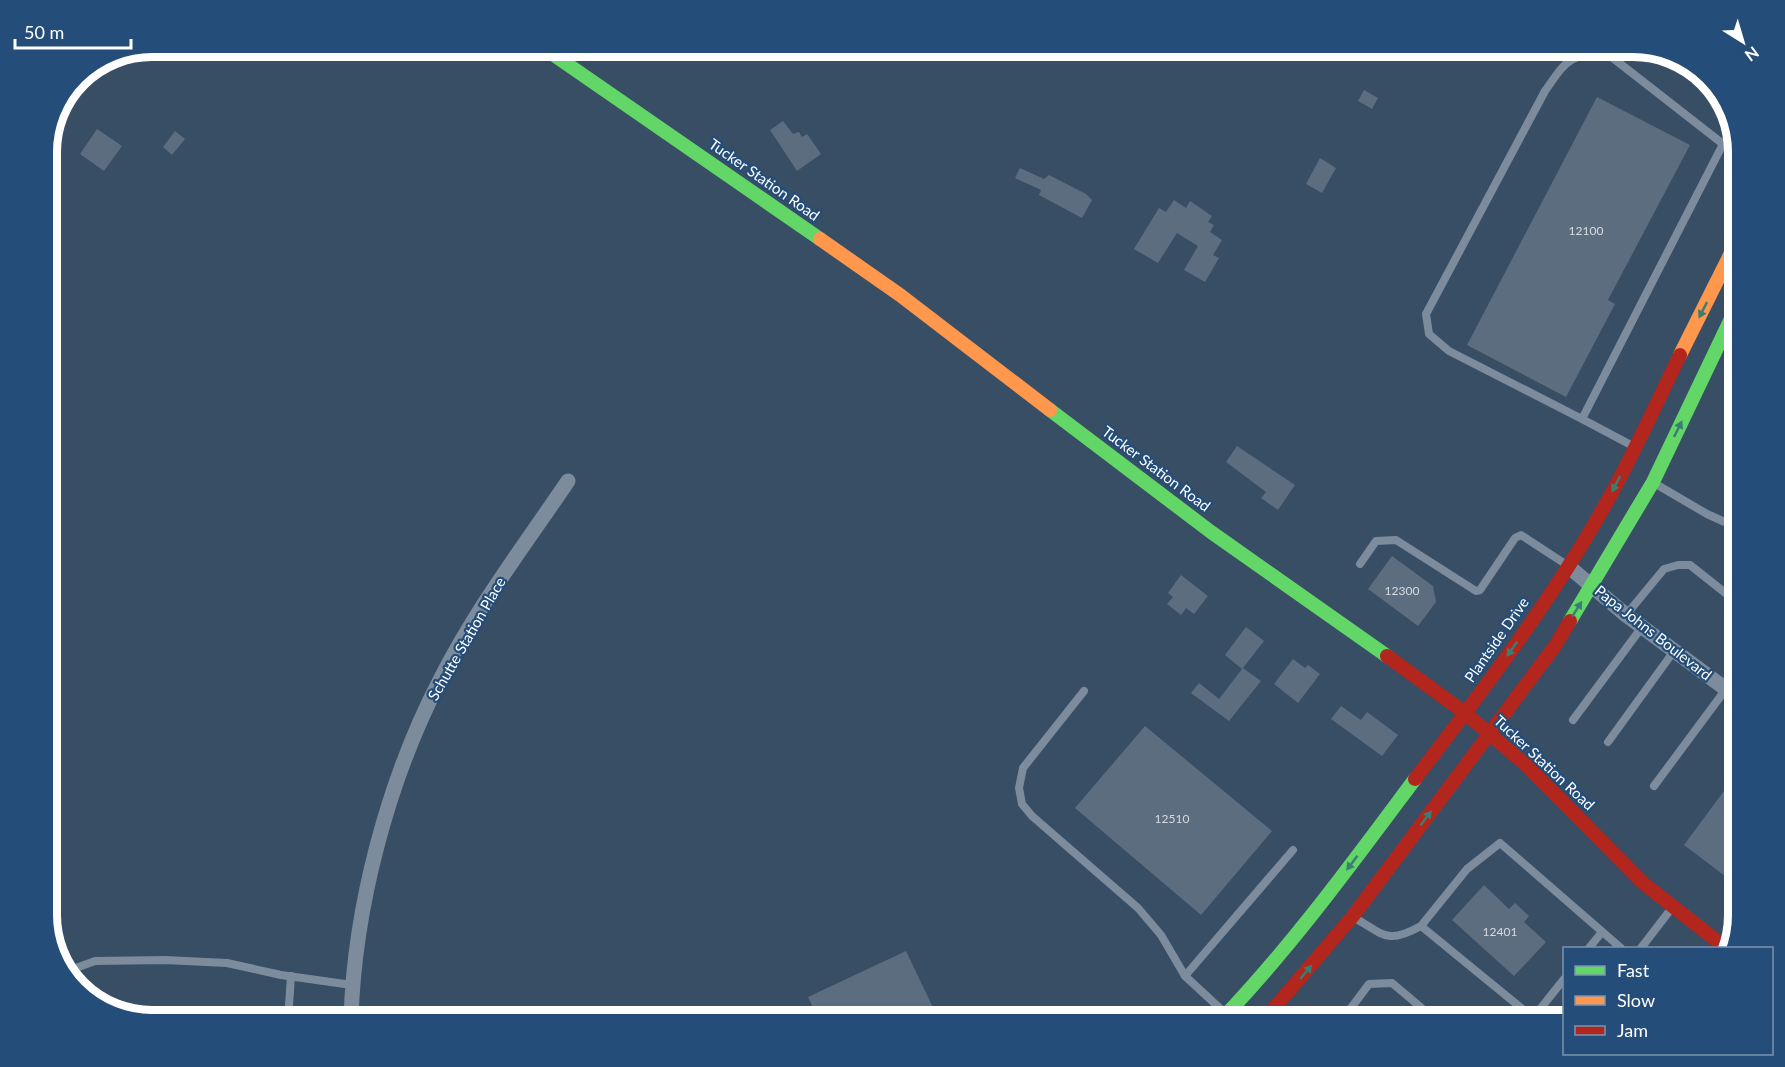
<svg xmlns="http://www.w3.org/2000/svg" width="1785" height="1067" viewBox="0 0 1785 1067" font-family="Lato,sans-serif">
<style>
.building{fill:#5c6d7f}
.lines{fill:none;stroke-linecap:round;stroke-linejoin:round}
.lane{stroke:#7c8c9c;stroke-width:8}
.street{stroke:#7c8c9c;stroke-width:15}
.fast{stroke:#63d668;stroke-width:14}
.slow{stroke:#ff974d;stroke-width:14}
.jam{stroke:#b3261e;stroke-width:14}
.oneway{fill:#3a7d73}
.labels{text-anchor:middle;stroke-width:4.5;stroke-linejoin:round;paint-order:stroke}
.number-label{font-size:12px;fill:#d6dadf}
.street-label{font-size:15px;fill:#fff;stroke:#244d79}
.rim{fill:none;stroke:#fff;stroke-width:8}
</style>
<rect width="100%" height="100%" fill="#384e65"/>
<g class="building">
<path d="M1364,90L1378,98L1372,109L1358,101Z"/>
<path d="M1597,97L1690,145L1608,300L1615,304L1566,397L1467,345Z"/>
<path d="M783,121L793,134L799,132L802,137L807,134L821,154L797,171L770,130Z"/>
<path d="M97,129L122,146L104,171L80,154Z"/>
<path d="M175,131L185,139L172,155L163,147Z"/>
<path d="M1320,158L1336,168L1322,193L1306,184Z"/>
<path d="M1020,168L1044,179L1049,175L1086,194L1092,200L1082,218L1039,195L1041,190L1015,178Z"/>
<path d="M1174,200L1186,208L1190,201L1212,216L1208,222L1214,225L1210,232L1222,240L1213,255L1219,258L1205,282L1184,270L1198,246L1177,233L1158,263L1134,249L1159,208L1166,212Z"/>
<path d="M1237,446L1295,485L1278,510L1261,498L1266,492L1226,462Z"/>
<path d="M1392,556L1433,586L1436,602L1418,626L1368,589Z"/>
<path d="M1181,575L1208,596L1194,614L1186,608L1181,615L1167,604L1173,597L1168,593Z"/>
<path d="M1246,627L1264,641L1243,668L1261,681L1229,721L1191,693L1199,683L1219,699L1242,669L1225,655Z"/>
<path d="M1293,659L1305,668L1308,665L1320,674L1298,703L1274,684Z"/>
<path d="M1341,706L1361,720L1367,712L1398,735L1382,756L1331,719Z"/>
<path d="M1145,726L1272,831L1201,915L1075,808Z"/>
<path d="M1738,772V886L1684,845Z"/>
<path d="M1484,885L1509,909L1515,903L1529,916L1524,922L1546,942L1514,976L1452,920Z"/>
<path d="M906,951L939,1020H819L808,997Z"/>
</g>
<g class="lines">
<g class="lane">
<path d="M1582,419L1449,351L1429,334L1426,314L1545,91C1566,61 1570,52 1609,55L1723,144L1738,154"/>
<path d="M1631,445L1582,419L1723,144"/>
<path d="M1654,483L1707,514L1738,528"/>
<path d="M1360,564L1376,541L1396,540L1476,591L1480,590L1515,538L1521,535L1567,565"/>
<path d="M1626,615L1664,569L1678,565H1690L1738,603"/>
<path d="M1084,691L1023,768L1019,788L1022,804L1032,816L1138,908L1161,935L1185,976L1225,1013"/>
<path d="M1573,720L1642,627"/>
<path d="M1608,742L1674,651"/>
<path d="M1654,786L1726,689"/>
<path d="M1355,918C1385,936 1388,944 1421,926"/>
<path d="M1589,948L1602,932"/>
<path d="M1641,948L1671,909"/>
<path d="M65,972L95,961L165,960L227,963L281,975L352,985"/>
<path d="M1185,976L1293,850"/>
<path d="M1564,979L1537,1013L1526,1012L1421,926L1467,869L1500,843L1621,948"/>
<path d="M114,1010H121L122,1012"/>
<path d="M288,1020L291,976"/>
<path d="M1342,1020L1369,984L1392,983L1436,1020"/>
</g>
<g class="street">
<path d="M1568,566L1626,615L1738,698"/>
<path d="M351,1020C354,908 388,780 440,680C475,610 524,546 568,481"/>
</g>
<g class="fast">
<path d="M541,46L820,239"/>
<path d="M1050,410L1211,532L1387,656"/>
<path d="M1570,621L1653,482L1738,304"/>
<path d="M1221,1020C1292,946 1353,862 1415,779"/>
</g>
<g class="slow">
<path d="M820,239L900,295L1050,410"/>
<path d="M1680,355L1738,239"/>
</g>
<g class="jam">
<path d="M1387,656L1465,713L1526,765L1643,883L1726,948"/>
<path d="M1415,779C1480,694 1547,607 1600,514C1630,463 1654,408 1680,355"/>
<path d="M1264,1020L1353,916L1555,646L1570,621"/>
</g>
</g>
<defs><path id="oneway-solid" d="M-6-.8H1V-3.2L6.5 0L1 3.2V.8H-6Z" transform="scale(1.5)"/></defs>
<g class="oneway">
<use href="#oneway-solid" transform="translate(1703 310) rotate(117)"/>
<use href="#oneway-solid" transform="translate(1678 429) rotate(-64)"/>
<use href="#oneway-solid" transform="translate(1616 484) rotate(117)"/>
<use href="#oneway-solid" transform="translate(1577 609) rotate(-58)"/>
<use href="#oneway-solid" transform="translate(1512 649) rotate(125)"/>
<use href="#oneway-solid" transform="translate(1426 818) rotate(-53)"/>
<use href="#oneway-solid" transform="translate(1352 863) rotate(127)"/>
<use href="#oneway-solid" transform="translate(1306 972) rotate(-50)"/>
</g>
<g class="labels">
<g class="number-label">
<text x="1586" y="235">12100</text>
<text x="1402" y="595">12300</text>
<text x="1172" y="823">12510</text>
<text x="1500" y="936">12401</text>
</g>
<g class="street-label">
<text transform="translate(764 180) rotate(35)" y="5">Tucker Station Road</text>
<text transform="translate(1156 469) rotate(37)" y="5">Tucker Station Road</text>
<text transform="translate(1653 633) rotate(38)" y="5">Papa Johns Boulevard</text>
<text transform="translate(467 639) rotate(-60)" y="5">Schutte Station Place</text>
<text transform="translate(1497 640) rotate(-55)" y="5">Plantside Drive</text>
<text transform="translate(1544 763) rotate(43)" y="5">Tucker Station Road</text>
</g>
</g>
<path d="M0 0H1785V1067H0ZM152 57H1633A95 95 0 0 1 1728 152V915A95 95 0 0 1 1633 1010H152A95 95 0 0 1 57 915V152A95 95 0 0 1 152 57Z" fill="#244d79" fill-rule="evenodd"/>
<path class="rim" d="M152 57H1633A95 95 0 0 1 1728 152V915A95 95 0 0 1 1633 1010H152A95 95 0 0 1 57 915V152A95 95 0 0 1 152 57Z"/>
<rect x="1563" y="947" width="210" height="108" fill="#244d79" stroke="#7c94af" stroke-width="1.5"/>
<rect x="1575" y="966" width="30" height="9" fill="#63d668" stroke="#7c94af" stroke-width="1.5"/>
<text x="1617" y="977" font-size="18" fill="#ffffff">Fast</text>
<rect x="1575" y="996" width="30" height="9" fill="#ff974d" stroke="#7c94af" stroke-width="1.5"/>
<text x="1617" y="1007" font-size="18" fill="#ffffff">Slow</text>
<rect x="1575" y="1026" width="30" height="9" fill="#b3261e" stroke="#7c94af" stroke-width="1.5"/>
<text x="1617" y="1037" font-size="18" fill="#ffffff">Jam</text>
<g transform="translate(1743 42) rotate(143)" stroke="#244d79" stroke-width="4.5" paint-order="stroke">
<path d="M0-4.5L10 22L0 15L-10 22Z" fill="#ffffff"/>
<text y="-9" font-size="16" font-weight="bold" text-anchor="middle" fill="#ffffff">N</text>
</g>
<path d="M15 39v9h116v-9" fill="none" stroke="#ffffff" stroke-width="3"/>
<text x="24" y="39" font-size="18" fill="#ffffff" stroke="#244d79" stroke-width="4.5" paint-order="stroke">50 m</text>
</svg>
